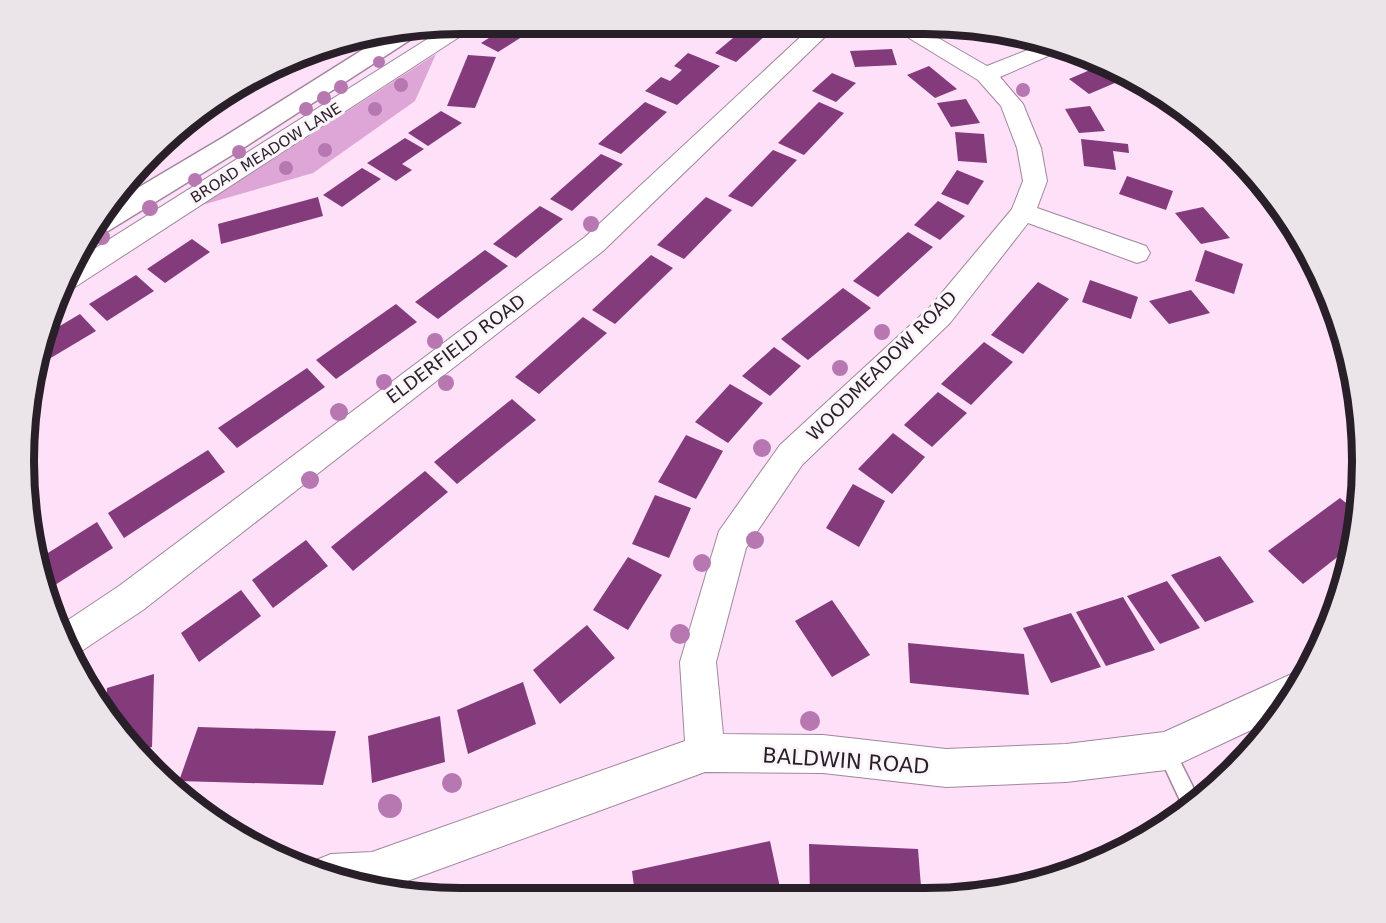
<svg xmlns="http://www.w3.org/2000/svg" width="1386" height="923" viewBox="0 0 1386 923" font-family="'DejaVu Sans',sans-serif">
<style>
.green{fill:#dea6d6}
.building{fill:#833b7c}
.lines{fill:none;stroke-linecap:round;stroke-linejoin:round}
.lane-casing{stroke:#a1869d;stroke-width:3}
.street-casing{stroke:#a1869d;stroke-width:2}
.secondary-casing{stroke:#a1869d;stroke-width:3}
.lane{fill:#fff;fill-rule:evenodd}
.street{fill:#fff;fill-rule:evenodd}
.secondary{fill:#fff;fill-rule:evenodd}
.tree{fill:#b778b2}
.labels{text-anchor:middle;stroke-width:6;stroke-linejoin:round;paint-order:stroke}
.far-street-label{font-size:15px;fill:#291f28;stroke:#fcf6fb}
.street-label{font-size:18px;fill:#291f28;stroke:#fcf6fb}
.near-street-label{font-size:21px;fill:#291f28;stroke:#fcf6fb}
.rim{fill:none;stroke:#291f28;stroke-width:8}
</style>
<rect width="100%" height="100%" fill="#fee0f9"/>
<path class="green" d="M436,54L415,101L313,173L202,205Z"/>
<g class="building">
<path d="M509,25L528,33L498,52L481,43Z"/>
<path d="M745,28H753L767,34L736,62L715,53Z"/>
<path d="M892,49L897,65L855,67L850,51Z"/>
<path d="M688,53L720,66L677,105L645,91L661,77L670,81L682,70L674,66Z"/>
<path d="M468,55L496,57L475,108L447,106Z"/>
<path d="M1104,64L1118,69L1129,77L1089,94L1069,79Z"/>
<path d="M929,66L957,89L935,98L907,75Z"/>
<path d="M832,73L856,83L836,102L812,91Z"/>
<path d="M966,99L980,123L951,127L937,103Z"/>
<path d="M645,102L667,112L621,154L598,144Z"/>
<path d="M819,102L844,113L804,155L778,143Z"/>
<path d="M1090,106L1105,131L1079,133L1065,109Z"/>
<path d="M441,111L462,123L428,146L408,133Z"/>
<path d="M955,132L984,134L987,163L958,161Z"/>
<path d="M405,138L424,149L402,164L412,170L396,181L367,163Z"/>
<path d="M1081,139L1128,144L1129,153L1113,151L1116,170L1084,166Z"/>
<path d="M773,150L797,160L752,207L728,196Z"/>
<path d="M601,154L623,164L572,211L550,199Z"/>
<path d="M362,168L381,179L342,207L323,195Z"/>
<path d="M957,170L984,181L968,205L941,194Z"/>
<path d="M1127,176L1173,191L1166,210L1119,194Z"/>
<path d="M318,197L323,216L221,244L218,224Z"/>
<path d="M706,197L732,210L684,259L657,245Z"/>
<path d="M938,201L965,216L940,240L914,225Z"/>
<path d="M540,206L563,219L516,258L493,244Z"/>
<path d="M1203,207L1230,238L1201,244L1175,213Z"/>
<path d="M908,232L933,247L878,297L853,281Z"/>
<path d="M192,239L210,252L165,283L147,269Z"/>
<path d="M485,250L508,266L438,319L415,302Z"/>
<path d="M1205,250L1243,264L1234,294L1195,281Z"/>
<path d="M651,255L673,268L615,324L592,310Z"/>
<path d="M136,275L154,291L107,321L89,304Z"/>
<path d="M1090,280L1138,297L1131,319L1082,302Z"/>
<path d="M1038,282L1069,299L1023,354L991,335Z"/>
<path d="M843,288L871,308L808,360L781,339Z"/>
<path d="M1191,290L1210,313L1169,324L1149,301Z"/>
<path d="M396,304L417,322L336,379L316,360Z"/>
<path d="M80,314L96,331L44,362L42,360L48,333Z"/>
<path d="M583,317L607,333L539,394L515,377Z"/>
<path d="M984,342L1013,362L971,405L941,384Z"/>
<path d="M774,347L801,366L770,396L742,376Z"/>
<path d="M307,368L325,387L237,448L218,428Z"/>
<path d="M730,384L763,403L728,443L695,422Z"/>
<path d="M938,392L967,413L932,447L904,425Z"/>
<path d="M512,399L536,420L457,484L434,462Z"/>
<path d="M893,433L925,457L892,494L858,469Z"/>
<path d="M686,435L723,451L696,499L658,482Z"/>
<path d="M208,450L225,472L124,538L108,513Z"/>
<path d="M425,471L448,492L353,571L331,547Z"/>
<path d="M853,484L885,501L859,547L826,528Z"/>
<path d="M655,495L691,508L669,558L632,544Z"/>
<path d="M1340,498L1357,512L1354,544L1303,584L1268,551Z"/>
<path d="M97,522L113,548L55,585L40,558Z"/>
<path d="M306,540L328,566L273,608L252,580Z"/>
<path d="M1220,556L1254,602L1205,622L1171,575Z"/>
<path d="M628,557L662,575L628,630L593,610Z"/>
<path d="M1167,581L1200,628L1160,644L1127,596Z"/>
<path d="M241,590L261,616L199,662L181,633Z"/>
<path d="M1123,597L1155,650L1106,666L1076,612Z"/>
<path d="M832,600L870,655L832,677L795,621Z"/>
<path d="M1071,613L1101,667L1051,683L1023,628Z"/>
<path d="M587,625L615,658L560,704L533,670Z"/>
<path d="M908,643L1024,654L1029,695L910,683Z"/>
<path d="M154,674L152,747L137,751L106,710L107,688Z"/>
<path d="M523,682L536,724L468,754L457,710Z"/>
<path d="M440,716L445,762L372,783L368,736Z"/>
<path d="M198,727L336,731L323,785L179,781Z"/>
<path d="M770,841L782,897L635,895L632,871Z"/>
<path d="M809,844L918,849L922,899L810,897Z"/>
</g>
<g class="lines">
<g class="lane-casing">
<path id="lane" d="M1166,742L1172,745L1199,799L1185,811L1157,751L1160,745Z"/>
</g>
<g class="street-casing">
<g id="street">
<path d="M462,24H476L473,28L75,287L65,290L60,289L78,259L448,26Z"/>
<path d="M809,29L832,30L603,251L143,610L74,656L62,624L119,586L585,237Z"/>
<path d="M900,31H926L987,66L1043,44L1062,50L1000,77L1023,104L1041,148L1047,181L1037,208L1146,246L1150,253L1146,260L1137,263L1028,223L950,323L802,465L746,548L716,662L723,734L823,735L946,749L1066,744L1164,732L1296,672L1304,675L1288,704L1277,718L1166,770L1066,782L946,787L823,773L705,772L380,891L313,869L316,860L331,854L372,852L685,741L680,662L719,531L780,445L930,307L1012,209L1023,181L1017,148L1001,106L978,80L904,35Z"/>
</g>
</g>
<g class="secondary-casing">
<path id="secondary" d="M415,32L413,38L240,150L108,231L98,234L93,232L109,205L222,138L383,37Z"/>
</g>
<use href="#lane" class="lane"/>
<use href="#street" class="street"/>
<use href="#secondary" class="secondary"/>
</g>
<g class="tree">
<circle cx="379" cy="62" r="6"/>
<circle cx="401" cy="85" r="7"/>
<circle cx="341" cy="87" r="7"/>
<circle cx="1023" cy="90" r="7"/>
<circle cx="324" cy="98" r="7"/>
<circle cx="306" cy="109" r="7"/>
<circle cx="375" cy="109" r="7"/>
<circle cx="325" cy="150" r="7"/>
<circle cx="239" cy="152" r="7"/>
<circle cx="286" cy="168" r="7"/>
<circle cx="195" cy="180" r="7"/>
<circle cx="150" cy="208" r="8"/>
<circle cx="591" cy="224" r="8"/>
<circle cx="102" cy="237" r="8"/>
<circle cx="882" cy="332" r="8"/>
<circle cx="435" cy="341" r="8"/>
<circle cx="840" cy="368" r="8"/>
<circle cx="384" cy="382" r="8"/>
<circle cx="446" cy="383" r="8"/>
<circle cx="339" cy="412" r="9"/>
<circle cx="762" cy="448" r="9"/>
<circle cx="310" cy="480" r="9"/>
<circle cx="755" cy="540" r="9"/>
<circle cx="702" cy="563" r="9"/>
<circle cx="680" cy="634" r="10"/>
<circle cx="810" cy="721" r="10"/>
<circle cx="452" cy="783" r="10"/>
<circle cx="390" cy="806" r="12"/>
</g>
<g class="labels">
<g class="far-street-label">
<text transform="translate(266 153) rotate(-32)" y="5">BROAD MEADOW LANE</text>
</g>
<g class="street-label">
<text transform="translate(456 349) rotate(-37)" y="6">ELDERFIELD ROAD</text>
<text transform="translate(882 366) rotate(-45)" y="6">WOODMEADOW ROAD</text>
</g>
<g class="near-street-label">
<text transform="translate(846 761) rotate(4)" y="7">BALDWIN ROAD</text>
</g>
</g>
<path d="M0 0H1386V923H0ZM461 34H925A427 427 0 0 1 1352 461V461A427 427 0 0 1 925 888H461A427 427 0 0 1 34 461V461A427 427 0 0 1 461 34Z" fill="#ebe5ea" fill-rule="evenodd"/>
<path class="rim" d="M461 34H925A427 427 0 0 1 1352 461V461A427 427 0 0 1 925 888H461A427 427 0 0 1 34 461V461A427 427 0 0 1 461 34Z"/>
</svg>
